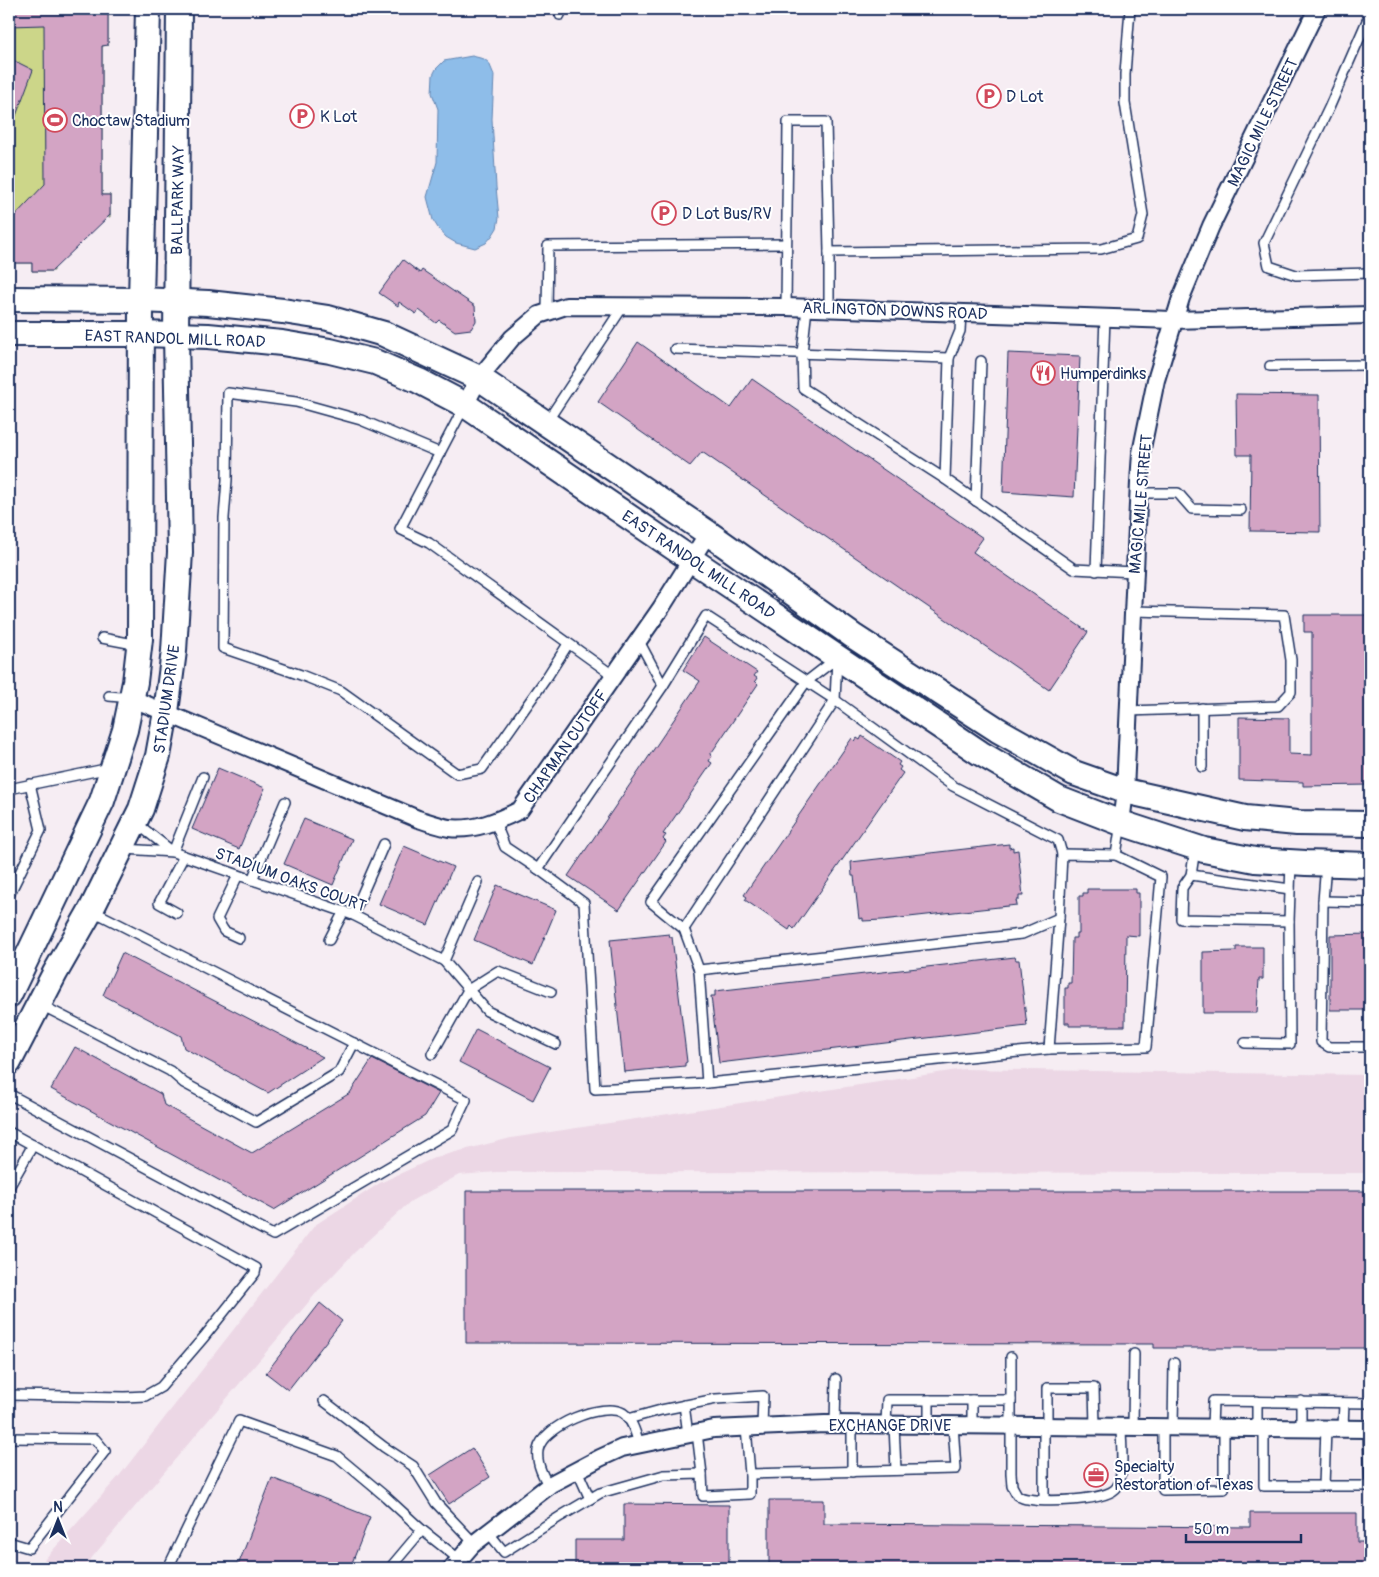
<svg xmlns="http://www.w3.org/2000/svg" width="1379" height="1577" viewBox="0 0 1379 1577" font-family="Pangolin,sans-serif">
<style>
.built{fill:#ecd7e5}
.green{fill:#ccd689;stroke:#748274}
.water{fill:#8ebde9;stroke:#6084b1}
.building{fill:#d3a4c4;stroke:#1b2f5e}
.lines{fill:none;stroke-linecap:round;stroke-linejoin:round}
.lane-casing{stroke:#1b2f5e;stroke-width:12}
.street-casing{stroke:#1b2f5e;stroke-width:20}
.secondary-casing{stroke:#1b2f5e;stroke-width:28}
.lane{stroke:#fff;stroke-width:9}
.street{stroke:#fff;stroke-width:16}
.secondary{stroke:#fff;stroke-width:24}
.labels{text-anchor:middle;stroke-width:4;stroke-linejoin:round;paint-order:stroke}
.poi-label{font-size:16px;fill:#1b2f5e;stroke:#fff;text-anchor:start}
.street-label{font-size:16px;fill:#1b2f5e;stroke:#fff}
</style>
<rect width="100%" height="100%" fill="#f6edf3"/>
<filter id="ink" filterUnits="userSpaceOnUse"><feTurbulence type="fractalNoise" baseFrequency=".02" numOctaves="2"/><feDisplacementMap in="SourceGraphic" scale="10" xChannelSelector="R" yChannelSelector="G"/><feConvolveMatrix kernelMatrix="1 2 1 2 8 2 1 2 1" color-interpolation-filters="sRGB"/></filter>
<g filter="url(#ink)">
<path class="built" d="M964,1069L1370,1075V1173L497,1172L459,1175L411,1201L355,1252L318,1291L83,1568H37L120,1475L315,1225L380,1183L436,1157L511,1138Z"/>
<path class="green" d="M9,9H108V45L102,46V195H110V217H103L54,264V271H32V263H9Z"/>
<path class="water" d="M472,56L484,59L489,63L494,75L492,119L496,187L499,218L497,228L492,236L486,243L475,248L456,243L446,237L438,228L433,220L427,197L437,162L438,109L432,93L433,75L436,69L444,61Z"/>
<g class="building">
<path d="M9,9H108V45L102,46V195H110V215L52,271H32V263H9V222L45,184L44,25L9,26Z"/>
<path d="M9,58L33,70L10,132L9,131Z"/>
<path d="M403,260L420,273L422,270L475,306L476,321L471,329L455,331L439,320L436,323L419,310L416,314L399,302L398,306L379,293Z"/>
<path d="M638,342L731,408L752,379L983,538L973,552L1088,632L1049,690L702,452L690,466L598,402Z"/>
<path d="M1008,353L1080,356L1074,497L1003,492Z"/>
<path d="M1236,394L1319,395L1320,532L1250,531L1251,455H1237Z"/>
<path d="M1304,615H1370V785L1303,786V782L1239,780V717L1289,718V754L1312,755V632H1304Z"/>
<path d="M704,637L757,672L754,676L757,678L755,681L758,684L710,755L712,756L709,761L712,763L663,834L666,835L663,839L666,842L619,910L568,876L700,681L683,670Z"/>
<path d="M862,736L900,762L898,765L901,767L899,770L903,773L794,929L791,926L789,930L745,900L747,897L744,895L852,738L855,741L857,738L860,740Z"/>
<path d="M218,768L265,788L239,849L192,829Z"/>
<path d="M304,819L352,839L333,885L284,864Z"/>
<path d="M1009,844V848L1013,847V851L1018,850L1023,896H1019V900H1016L1017,905L882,920L863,921V918L859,919L854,876H852L851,862Z"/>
<path d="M404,846L453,867L428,925L379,904Z"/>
<path d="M497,885L556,910L533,965L474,940Z"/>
<path d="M1087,889H1136V893H1139V936L1126,935L1125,1026H1069V1023H1065V988H1068V983H1071L1072,938H1076V934H1079V896H1083V893H1087Z"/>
<path d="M669,934L670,937H672L687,1062L685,1063V1066L624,1072L610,940Z"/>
<path d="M1370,934V1010H1330V935Z"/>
<path d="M1236,947H1263V979H1259L1257,1013H1203V952L1236,951Z"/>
<path d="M122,953L323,1057L268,1093L184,1048L181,1036L103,995Z"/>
<path d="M1015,957L1016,960H1019L1027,1026L719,1063L711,996H715V991Z"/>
<path d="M476,1029L550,1067L533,1100L459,1062Z"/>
<path d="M75,1047L161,1094L164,1105L252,1153L350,1093L372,1059L439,1093L425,1116L274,1210L51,1089Z"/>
<path d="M466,1191H1370V1348H1154V1344L466,1343Z"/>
<path d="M320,1303L342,1321L288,1390L266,1373Z"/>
<path d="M472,1448L490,1477L449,1504L430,1475Z"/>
<path d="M272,1478L370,1517L350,1568H237Z"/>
<path d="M769,1500H824V1524L1250,1527V1513H1357V1542H1370V1568H769Z"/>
<path d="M624,1504L729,1505V1568H575V1540H624Z"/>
</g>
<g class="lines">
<g class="lane-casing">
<g id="lane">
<path d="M560,9V15"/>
<path d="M1370,14L1329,108L1264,243L1269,266L1296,275L1370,273"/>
<path d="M786,307L788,122H826L829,252"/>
<path d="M807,308L802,353L803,388L945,479L1074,569L1134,572"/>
<path d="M829,308V252L1101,249L1137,239L1143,215L1125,103V74L1130,9"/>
<path d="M547,312L548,246L786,244"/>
<path d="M675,349L949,358"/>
<path d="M1270,366L1370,365"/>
<path d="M465,405L400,529L429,543L614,676"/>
<path d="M546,423L624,305"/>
<path d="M440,453L361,420L296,402L228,393L227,480L224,518L223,648L301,675L341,691L457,774L482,769L547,677L568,644"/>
<path d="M945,479L949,358L960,331L961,313"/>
<path d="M1138,493H1178L1192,509L1241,510"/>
<path d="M976,501L981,361"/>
<path d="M1096,571L1105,317"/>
<path d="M102,638L139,645"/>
<path d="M639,641L663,686L538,869L584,903L595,1089L707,1083L699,970"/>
<path d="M837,658L835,700L684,929L651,902L806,682Z"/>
<path d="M663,686L706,616L835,700L953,786L1058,840L1062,854"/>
<path d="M109,696L131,698"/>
<path d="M1202,708V767"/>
<path d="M1128,711L1278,706L1291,692V660L1284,615L1133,611"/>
<path d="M203,777L173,852L353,915L444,961L487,1011L556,1044"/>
<path d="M9,789L110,768"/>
<path d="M495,822L505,847L538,869"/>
<path d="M124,849L173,852L135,822"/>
<path d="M1195,849L1191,875L1182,888L1181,919L1289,921L1291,862"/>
<path d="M1326,864L1323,901L1321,1042L1329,1047H1370"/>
<path d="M238,875L217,919L224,931L239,938"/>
<path d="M1191,875L1290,889"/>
<path d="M252,880L285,802"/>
<path d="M9,895L41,830L30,784"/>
<path d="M1323,901L1370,902"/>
<path d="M177,913L159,903L184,856"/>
<path d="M353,915L384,844"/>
<path d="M684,929L699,970L1022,934L1059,918L1062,854L1116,855L1121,823"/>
<path d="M329,940L344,911"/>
<path d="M444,961L478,882"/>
<path d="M41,1005L170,1071L184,1083L256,1122L339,1072L354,1043"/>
<path d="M1245,1043L1290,1044L1289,921"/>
<path d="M1049,1049L1059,918"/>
<path d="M432,1054L468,990L498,971L551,992"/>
<path d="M707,1083L1049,1049L1146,1047L1161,877L1116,855"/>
<path d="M9,1094L273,1235L452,1130L466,1100L91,910"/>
<path d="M9,1132L256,1268L255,1273L204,1337L161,1387L145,1396L125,1397L9,1395"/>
<path d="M9,1187L33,1145"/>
<path d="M1011,1357V1473L1012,1486L1017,1495C1020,1497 1024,1499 1028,1499C1044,1502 1107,1502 1117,1487C1125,1475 1121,1442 1121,1427"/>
<path d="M929,1400V1425"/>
<path d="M324,1401L384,1447L413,1466L436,1503L474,1543"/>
<path d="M1257,1401V1428"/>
<path d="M1301,1401V1428"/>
<path d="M684,1405L688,1434"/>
<path d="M628,1419L661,1410L716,1399L763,1396L762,1427"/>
<path d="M835,1424L836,1379"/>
<path d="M886,1425L887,1400H1011"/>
<path d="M894,1425L896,1470"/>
<path d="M972,1425V1400"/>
<path d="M1044,1426V1500"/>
<path d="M1047,1426V1388H1094L1095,1426"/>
<path d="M1133,1427L1134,1354"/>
<path d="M1163,1427V1490L1224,1489V1427"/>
<path d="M1173,1427L1174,1363"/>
<path d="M1212,1427L1213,1401L1370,1403"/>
<path d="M746,1428L750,1474L956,1469L953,1425"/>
<path d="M1264,1428V1486H1369"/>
<path d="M1343,1428L1344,1403"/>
<path d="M1368,1429L1370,1486"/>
<path d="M697,1433L702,1474"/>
<path d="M9,1438L95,1439L105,1451L29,1548L12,1543L9,1540"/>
<path d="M577,1470L590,1499"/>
<path d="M852,1472V1424"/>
<path d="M549,1486C542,1475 536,1463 538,1450C542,1426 603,1401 623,1413C632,1419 636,1434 639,1444"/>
<path d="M1324,1486L1326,1428"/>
<path d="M488,1532L504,1552L561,1516L600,1493L664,1475L702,1474L703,1496L750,1494V1474"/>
<path d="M168,1568L239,1421L337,1456L386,1497L422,1530"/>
<path d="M390,1568L422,1530L460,1560"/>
</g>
</g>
<g class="street-casing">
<g id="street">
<path d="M465,405L479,378L512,338L539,315L566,306L786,307L1173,320L1370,315"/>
<path d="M131,698L418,819C428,822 439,826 449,828C474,831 498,821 520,810L661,608L708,533"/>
<path d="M1121,823L1125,791L1139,482L1141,453L1156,380L1181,298L1211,226L1317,9"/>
<path d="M452,1568L472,1545L551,1484L600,1458L622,1448L714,1429L825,1424L1370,1429"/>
</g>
</g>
<g class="secondary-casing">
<g id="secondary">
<path d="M9,299L141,300L208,303L283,311L328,318L384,334L479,378L708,533L853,636L998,730L1074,773L1125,791L1245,818L1297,823L1370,824"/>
<path d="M9,334H141L208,336L282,343L330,351L375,362L419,381L465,405L692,560L980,753L1059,799L1121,823L1204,850L1255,860L1306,863L1370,865"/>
<path d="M9,995L102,801L125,730L135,682L140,639L141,300L148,9"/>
<path d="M9,1062L55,973L91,910L141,809L158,756L166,712L174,651L180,552L176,335L179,9"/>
</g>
</g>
<use href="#lane" class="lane"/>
<use href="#street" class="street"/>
<use href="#secondary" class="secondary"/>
</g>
</g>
<defs>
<g id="parking-ring" transform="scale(1.25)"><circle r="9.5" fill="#fff" stroke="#d1495b" stroke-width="1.5"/><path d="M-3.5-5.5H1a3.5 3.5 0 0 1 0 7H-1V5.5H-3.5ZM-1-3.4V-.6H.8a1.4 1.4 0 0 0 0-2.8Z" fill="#d1495b"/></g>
<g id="stadium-ring" transform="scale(1.25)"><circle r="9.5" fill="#fff" stroke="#d1495b" stroke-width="1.5"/><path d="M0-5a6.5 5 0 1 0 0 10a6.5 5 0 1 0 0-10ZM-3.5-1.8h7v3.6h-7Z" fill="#d1495b"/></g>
<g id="restaurant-ring" transform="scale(1.25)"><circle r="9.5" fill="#fff" stroke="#d1495b" stroke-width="1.5"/><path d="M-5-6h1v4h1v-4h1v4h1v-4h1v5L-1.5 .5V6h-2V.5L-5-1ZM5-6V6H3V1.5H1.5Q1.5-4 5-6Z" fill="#d1495b"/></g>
<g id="office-ring" transform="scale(1.25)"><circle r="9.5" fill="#fff" stroke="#d1495b" stroke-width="1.5"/><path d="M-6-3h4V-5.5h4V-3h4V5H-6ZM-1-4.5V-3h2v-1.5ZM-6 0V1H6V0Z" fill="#d1495b"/></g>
</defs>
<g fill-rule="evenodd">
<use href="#parking-ring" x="989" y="96"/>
<use href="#parking-ring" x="302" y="116"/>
<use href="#stadium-ring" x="55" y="120"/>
<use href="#parking-ring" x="664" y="213"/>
<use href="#restaurant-ring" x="1043" y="373"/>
<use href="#office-ring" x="1096" y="1475"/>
</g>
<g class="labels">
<g class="poi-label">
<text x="1006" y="102">D Lot</text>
<text x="320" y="122">K Lot</text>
<text x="72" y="126">Choctaw Stadium</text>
<text x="682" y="219">D Lot Bus/RV</text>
<text x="1060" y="379">Humperdinks</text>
<text x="1114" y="1472">Specialty<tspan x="1114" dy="18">Restoration of Texas</tspan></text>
</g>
<g class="street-label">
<text transform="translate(1262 122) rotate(-64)" y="6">MAGIC MILE STREET</text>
<text transform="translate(177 200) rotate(-89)" y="6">BALLPARK WAY</text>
<text transform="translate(895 310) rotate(2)" y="6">ARLINGTON DOWNS ROAD</text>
<text transform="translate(175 338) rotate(2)" y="6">EAST RANDOL MILL ROAD</text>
<text transform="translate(1140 504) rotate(-85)" y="6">MAGIC MILE STREET</text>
<text transform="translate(699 564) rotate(34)" y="6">EAST RANDOL MILL ROAD</text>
<text transform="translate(166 699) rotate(-82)" y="6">STADIUM DRIVE</text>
<text transform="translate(565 746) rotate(-55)" y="6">CHAPMAN CUTOFF</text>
<text transform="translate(291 879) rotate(20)" y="6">STADIUM OAKS COURT</text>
<text x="890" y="1431">EXCHANGE DRIVE</text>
</g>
</g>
<rect width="1379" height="1577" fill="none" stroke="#fff" stroke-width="30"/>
<rect x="15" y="15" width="1349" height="1547" fill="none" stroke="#1b2f5e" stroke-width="2" filter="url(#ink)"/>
<g transform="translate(58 1520)" stroke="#ffffff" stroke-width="4" paint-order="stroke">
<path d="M0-4L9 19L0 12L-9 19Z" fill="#1b2f5e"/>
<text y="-8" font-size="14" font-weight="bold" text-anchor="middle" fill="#1b2f5e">N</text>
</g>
<path d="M1186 1534v8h115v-8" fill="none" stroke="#1b2f5e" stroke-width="2.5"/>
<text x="1194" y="1534" font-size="15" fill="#1b2f5e" stroke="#ffffff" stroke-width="4" paint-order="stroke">50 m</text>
</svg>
